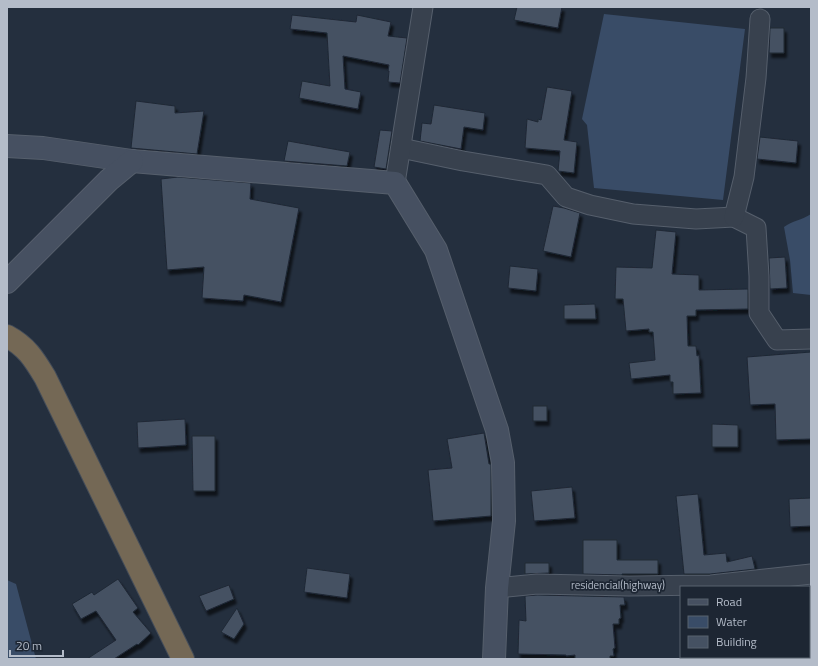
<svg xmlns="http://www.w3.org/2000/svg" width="818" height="666" viewBox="0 0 818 666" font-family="'Titillium Web',sans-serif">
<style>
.water{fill:#394c67}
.building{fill:#455162;stroke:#1f2835;filter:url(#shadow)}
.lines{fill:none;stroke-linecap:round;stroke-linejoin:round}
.street-casing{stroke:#565f6c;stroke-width:21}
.secondary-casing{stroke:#565f6c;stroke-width:24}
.highway-casing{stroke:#434c59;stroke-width:24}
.street{stroke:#38414e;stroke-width:19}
.secondary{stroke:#465061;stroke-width:22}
.highway{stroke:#746855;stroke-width:22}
.labels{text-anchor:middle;stroke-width:3.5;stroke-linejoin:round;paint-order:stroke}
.street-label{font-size:11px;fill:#b4bcc9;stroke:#1d2633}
</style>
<defs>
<filter id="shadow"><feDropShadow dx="2.5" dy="4.5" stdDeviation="1" flood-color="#0009"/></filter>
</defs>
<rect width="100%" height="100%" fill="#242f3e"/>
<g class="water">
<path d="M604,14L745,29L723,200L594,188L587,125L582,119Z"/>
<path d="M811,214V295L793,293L790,260L784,227C792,221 802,220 811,214Z"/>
<path d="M7,580L16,584L36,659H7Z"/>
</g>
<g class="building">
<path d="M517,7H562L558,28L514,20Z"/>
<path d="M292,15L356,22L357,15L391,22L388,36L407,38L400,83L388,82L389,71H388L389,65L343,56L345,89L361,92L358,109L299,98L302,81L330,86L327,33L290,29Z"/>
<path d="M770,28H784V53H769Z"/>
<path d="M547,87L572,91L564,140L577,142L574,173L558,171L560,151L525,148L527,119L538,122V119L541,120Z"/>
<path d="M136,101L175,106V113L204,111L197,154L131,148Z"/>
<path d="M434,105L485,113L483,130L464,127L461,149L420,141L422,123L431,124Z"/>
<path d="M380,130L392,131L386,169L374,167Z"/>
<path d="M760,137L798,141L796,163L757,159Z"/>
<path d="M288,141L350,152L347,166L284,161Z"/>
<path d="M178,177L251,183L250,199L299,208L281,302L244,295L243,301L202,298L204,267L167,270L161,179Z"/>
<path d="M553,206L564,208L580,213L571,257L543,251Z"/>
<path d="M656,230L676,232L672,274L699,275V290L748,289V309L696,310V316H687L688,346H696L697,356L699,355L701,393L673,394V382H670V375L631,379L629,363L655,360L653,332H649V329L626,331L623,299H615L616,267L652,268Z"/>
<path d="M785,257L787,288L770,289L769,258Z"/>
<path d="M510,266L538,269L536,291L508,288Z"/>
<path d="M595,304L596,319H564V305Z"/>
<path d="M811,352V439L776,440L775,404L750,405L747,357Z"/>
<rect x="533" y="406" width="14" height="15"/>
<path d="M185,419L186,445L138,448L137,422Z"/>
<path d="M712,424L738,425V447H712Z"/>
<path d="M484,433L489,464H491V516L433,521L428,470L452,468L447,439Z"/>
<path d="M192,436H215V491H193Z"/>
<path d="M572,487L575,518L534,521L531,491Z"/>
<path d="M698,494L704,555L726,553L727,562L752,556L755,569L710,574H684L676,496Z"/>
<path d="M811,498V526L790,527L789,499Z"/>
<path d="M583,540H617V560H658V574H622V575L583,574Z"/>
<path d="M525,563H549V573L525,574Z"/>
<path d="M307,568L350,574L347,598L304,592Z"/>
<path d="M118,579L138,608L133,612L151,633L138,645L137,644L114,659H87L116,640L96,611L81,619L72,604L92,592L94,595Z"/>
<path d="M229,585L234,599L206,611L199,596Z"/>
<path d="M537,595L624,597L625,605H620L621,618L619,619V624H613L615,648L613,649L614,656H610V659H575V655L566,656V655L518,654L519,620L526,621L525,596Z"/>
<path d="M237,608L244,624L234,639L221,632Z"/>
</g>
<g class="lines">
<g class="street-casing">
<g id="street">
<path d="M401,148L463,161L547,175L566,197L590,205L633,214L696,219L734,217L756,228L759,276V313L777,340L811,339"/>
<path d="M395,183L423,7"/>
<path d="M734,217L744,177L756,78L760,19"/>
<path d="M497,588L537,584L629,586L711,585L811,574"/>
</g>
</g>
<g class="secondary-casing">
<g id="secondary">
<path d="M7,146L43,148L132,161L395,183L436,250L497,430L503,463L504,521L497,588L494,659"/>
<path d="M7,282L109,180L132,161"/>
</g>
</g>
<g class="highway-casing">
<path id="highway" d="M7,336C27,347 34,359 45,377L183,659"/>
</g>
<use href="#street" class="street"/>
<use href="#secondary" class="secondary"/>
<use href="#highway" class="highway"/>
</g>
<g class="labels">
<g class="street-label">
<text x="618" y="589">residencial(highway)</text>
</g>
</g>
<rect width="818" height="666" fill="none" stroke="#b4bcc9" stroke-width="16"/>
<rect x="680" y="586" width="130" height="72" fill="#1d2633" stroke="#59626f"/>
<rect x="688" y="599" width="20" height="6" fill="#465061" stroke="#59626f"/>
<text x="716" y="606" font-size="12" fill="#b4bcc9">Road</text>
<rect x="688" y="616" width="20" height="12" fill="#394c67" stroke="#59626f"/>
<text x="716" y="626" font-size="12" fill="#b4bcc9">Water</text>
<rect x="688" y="636" width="20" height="12" fill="#455162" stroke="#59626f"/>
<text x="716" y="646" font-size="12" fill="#b4bcc9">Building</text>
<path d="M10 650v6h53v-6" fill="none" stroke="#b4bcc9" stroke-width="2"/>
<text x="16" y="650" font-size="12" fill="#b4bcc9" stroke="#1d2633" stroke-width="3" paint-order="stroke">20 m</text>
</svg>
